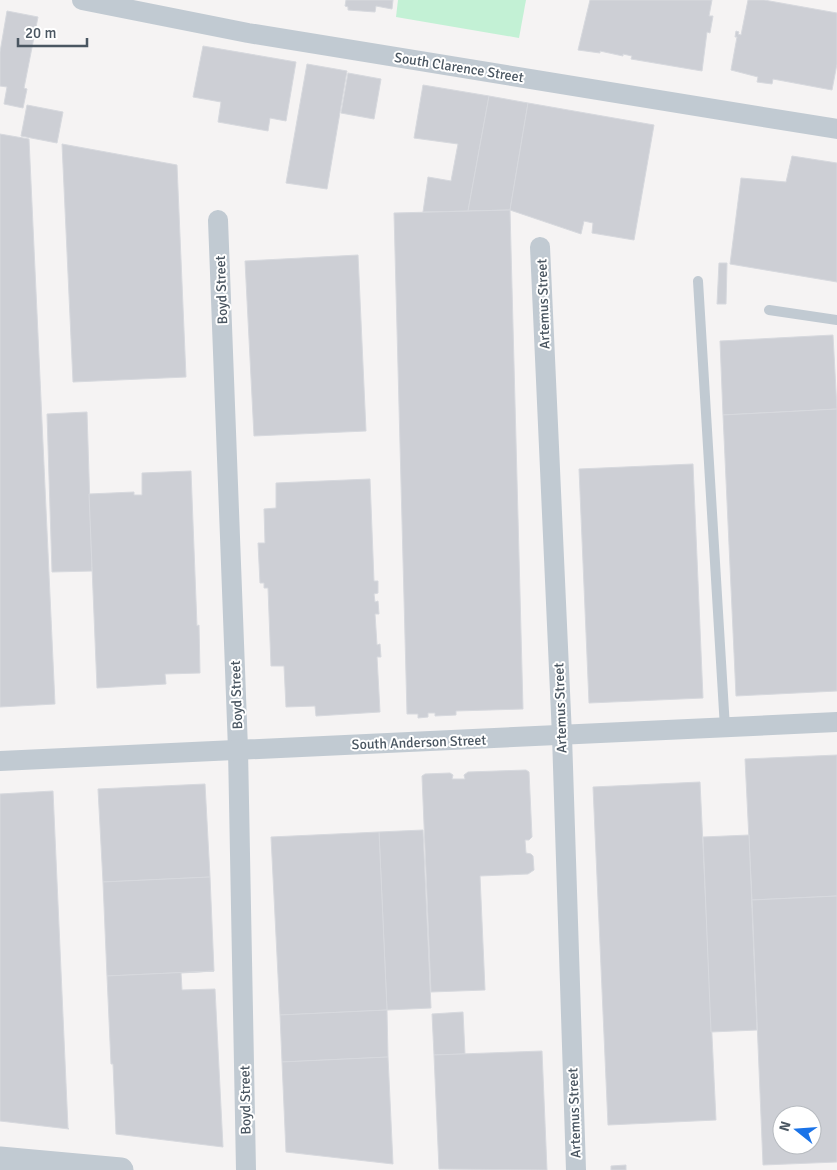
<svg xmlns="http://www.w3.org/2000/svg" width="837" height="1170" viewBox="0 0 837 1170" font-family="Signika,sans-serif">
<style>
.pitch{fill:#c3f1d5}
.building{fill:#cdcfd5;stroke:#d7d9de;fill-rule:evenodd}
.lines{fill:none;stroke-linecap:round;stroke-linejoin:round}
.service{stroke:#c1cad2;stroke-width:10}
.minor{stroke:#c1cad2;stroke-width:20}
.tertiary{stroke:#c1cad2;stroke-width:25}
.labels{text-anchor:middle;stroke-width:4;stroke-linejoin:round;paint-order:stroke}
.street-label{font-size:14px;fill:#4a5661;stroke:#fff}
</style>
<rect width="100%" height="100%" fill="#f5f3f3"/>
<path class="pitch" d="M398,0H526L519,38L396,17Z"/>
<g class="building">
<path d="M346,0H393L392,9L376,6L375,12L348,10V7L345,6Z"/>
<path d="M590,0H712L709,16H713L710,33L707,32L702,71L631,59L632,56L623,54V56L600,51V53L578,50Z"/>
<path d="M748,0H764L837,13V64L832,90L773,79L772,84L757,82L758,77L731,70L737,37H735L736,31L739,32L738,34L741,35Z"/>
<path d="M7,11L38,17L24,88L27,89L23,108L4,104L7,87L0,86V52Z"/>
<path d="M203,46L296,62L286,121L270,118L268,131L218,122L221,102L193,97Z"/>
<path d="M307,64L347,71L327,189L286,183Z"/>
<path d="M348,73L381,79L374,119L341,113Z"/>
<path d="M423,85L489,96L468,211L423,212L428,177L451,181L458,144L414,138Z"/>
<path d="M489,96L528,103L510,210L468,211Z"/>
<path d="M528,103L654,125L634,240L592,233L593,223L584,221L581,234L510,210Z"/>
<path d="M27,105L63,112L57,143L21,136Z"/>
<path d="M0,134L29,139L55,704L0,707Z"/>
<path d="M62,144L177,165L186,377L73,382Z"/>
<path d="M792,156L837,163V282L730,264L741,178L786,182Z"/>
<path d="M510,210L523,709L456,711V715L435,716V713H428V717L418,718V714H407L394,213Z"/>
<path d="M358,255L366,431L254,436L245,261Z"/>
<path d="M719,263H727L726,304H717Z"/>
<path d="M833,335L837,409L723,415L720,341Z"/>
<path d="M837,409V691L736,696L723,415Z"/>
<path d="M87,412L92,571L52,572L47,414Z"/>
<path d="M693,464L703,698L589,703L579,469Z"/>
<path d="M191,471L197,626L199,625L200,673L165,674L166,684L97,688L89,494L134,492V495H142V473Z"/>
<path d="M370,479L374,581H378V593L374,594L375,602L378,601L379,614H375L377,645L380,644L381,657H377L380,712L316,716L315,706L286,707L284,666H271L268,588H264V583H260L258,543H265L264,509L276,508V483Z"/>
<path d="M837,755V896L752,900L745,759Z"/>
<path d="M526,770L529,772L532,837L529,840H525L526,853L531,854L533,856L534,870L528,874L480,876L485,990L431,992L422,776L425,774L450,773L453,775L452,779H465L464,775L468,772Z"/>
<path d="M700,782L716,1120L608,1125L593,787Z"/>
<path d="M205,784L210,877L103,882L98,789Z"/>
<path d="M53,791L68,1128L69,1129L0,1121V794Z"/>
<path d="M423,830L431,1008L387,1010L379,832Z"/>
<path d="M379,832L387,1010L280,1015L271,837Z"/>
<path d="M749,835L757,1030L711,1032L703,837Z"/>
<path d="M210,877L214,971L107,976L103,882Z"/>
<path d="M837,896V1162L763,1165L752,900ZM782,1115H812V1145H782Z"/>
<path d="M214,971L181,973L182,990L215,989L223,1147L116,1134L113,1064H111L107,976Z"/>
<path d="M387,1010L388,1057L282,1062L280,1015Z"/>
<path d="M463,1012L465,1054L434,1055L432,1014Z"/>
<path d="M542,1051L547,1170L439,1169L434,1055Z"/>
<path d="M388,1057L393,1164L286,1152L282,1062Z"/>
<path d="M626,1165V1170H611V1166Z"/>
</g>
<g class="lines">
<g class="service">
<path d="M698,281L725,728"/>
<path d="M769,310L837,320"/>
</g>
<g class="minor">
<path d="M82,0L248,33L837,129"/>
<path d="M218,220L238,749L246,1170"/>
<path d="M540,247L562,736L576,1170"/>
<path d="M0,761L837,722"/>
</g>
<path class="tertiary" d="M0,1159L121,1170"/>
</g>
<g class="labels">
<g class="street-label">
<text transform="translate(459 67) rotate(9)" y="5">South Clarence Street</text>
<text transform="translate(221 290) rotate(-92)" y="5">Boyd Street</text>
<text transform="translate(543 304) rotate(-92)" y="5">Artemus Street</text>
<text transform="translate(236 695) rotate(-92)" y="5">Boyd Street</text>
<text transform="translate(560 708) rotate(-92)" y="5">Artemus Street</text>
<text transform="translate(419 742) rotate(-2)" y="5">South Anderson Street</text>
<text transform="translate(245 1100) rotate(-91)" y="5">Boyd Street</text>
<text transform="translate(574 1113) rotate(-92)" y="5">Artemus Street</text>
</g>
</g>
<g transform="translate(797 1130) rotate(287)"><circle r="24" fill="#ffffff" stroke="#b7bbc0"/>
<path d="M0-4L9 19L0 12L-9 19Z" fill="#1a73e8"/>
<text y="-8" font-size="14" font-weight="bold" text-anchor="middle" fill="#4a5661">N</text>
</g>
<path d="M18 38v8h69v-8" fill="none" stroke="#4a5661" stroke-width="2.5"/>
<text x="25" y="38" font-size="15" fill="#4a5661" stroke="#ffffff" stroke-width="4" paint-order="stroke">20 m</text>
</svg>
